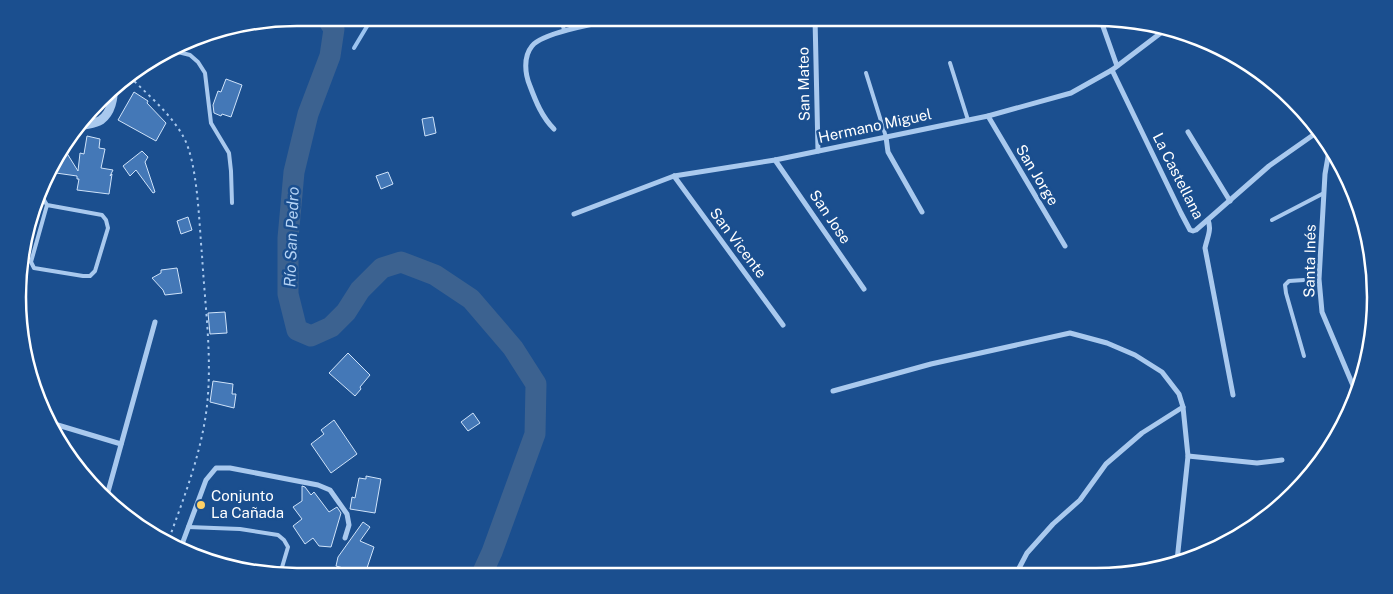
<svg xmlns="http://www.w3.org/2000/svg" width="1393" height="594" viewBox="0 0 1393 594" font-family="'Public Sans',sans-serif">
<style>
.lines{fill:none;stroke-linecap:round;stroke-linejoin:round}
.stream{stroke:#9cc4f0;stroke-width:4}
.river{stroke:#3c6290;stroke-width:21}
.building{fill:#4478b7;stroke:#cfe3fa}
.path{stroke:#a9c9ee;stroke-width:2;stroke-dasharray:2.5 4;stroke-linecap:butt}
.service{stroke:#a9c9ee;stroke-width:4}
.minor{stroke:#a9c9ee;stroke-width:5}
.tertiary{stroke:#a9c9ee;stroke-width:9}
.poi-dot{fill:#ffd166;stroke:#1b4f8f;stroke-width:2}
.labels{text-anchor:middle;stroke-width:5;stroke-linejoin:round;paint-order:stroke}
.street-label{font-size:15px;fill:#fff;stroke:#1b4f8f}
.poi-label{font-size:15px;fill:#fff;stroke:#1b4f8f;text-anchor:start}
.water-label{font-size:16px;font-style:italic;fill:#b5d3f5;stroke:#1b4f8f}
.rim{fill:none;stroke:#fff;stroke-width:2.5}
</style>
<rect width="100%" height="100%" fill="#1b4f8f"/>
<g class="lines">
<path class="stream" d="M354,48L372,18"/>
<path class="river" d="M327,18L334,29L330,56L308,114L294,172L288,238V294L297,330L311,336L331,327L346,312L360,290L382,268L401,262L435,275L471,299L513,348L536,384L535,434L492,552L481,576"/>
</g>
<g class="building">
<path d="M226,79L242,85L231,117L222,114L221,116L214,113L213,105L218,91L221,92Z"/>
<path d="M134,92L148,101L147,103L166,123L156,141L118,120Z"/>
<path d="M433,117L436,133L425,136L422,119Z"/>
<path d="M87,136L100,139L99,148L105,149L101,168L113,170L110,176L112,174L109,194L77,190L79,179H77V176L49,172L55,157L63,147L78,171L80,153L84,154Z"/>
<path d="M142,151L148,157L145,162L155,192L153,193L136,170L130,176L123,166Z"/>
<path d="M388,172L393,184L381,189L376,176Z"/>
<path d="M188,217L192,230L181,234L177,221Z"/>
<path d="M177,268L182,293L165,295L163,290L152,278L161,273V270Z"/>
<path d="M225,312L227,333L210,334L208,313Z"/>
<path d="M348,353L370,375L360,387L361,389L355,396L329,373Z"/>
<path d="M213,381L233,384L232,394H236L234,408L210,402Z"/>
<path d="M473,413L480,423L468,431L461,422Z"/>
<path d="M334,420L357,454L331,473L311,444L324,434L321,430Z"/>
<path d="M366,476L381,479L375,513L350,509L352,497L355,498L359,478L366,479Z"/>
<path d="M302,486L305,487L311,495L314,492L329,512L337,507L341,513L331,547L319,546L313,538L305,544L293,526L302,519L293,507L302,501Z"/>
<path d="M363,522L370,527L360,541L374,547L365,574L336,566L338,557Z"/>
</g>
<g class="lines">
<path class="path" d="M130,77C148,95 170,113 183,136C198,162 199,224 202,255C205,309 214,366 205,420C198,462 183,500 169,539"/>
<g class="service">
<path d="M561,18L564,30"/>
<path d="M174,51L190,55L198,62L205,73L211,123L229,153L231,171L232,203"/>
<path d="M950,63L968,120"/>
<path d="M866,73L886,137"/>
<path d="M41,195L47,205L102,215L106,220L108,228L95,271L90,276H83L34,268L31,262L47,205"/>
<path d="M1272,220L1324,193"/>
<path d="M1304,356L1286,293L1285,285L1289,281L1319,279"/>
<path d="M188,527L240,529L278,535L284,540L288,547L280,574"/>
</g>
<g class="minor">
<path d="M815,18L818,151"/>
<path d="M1100,18L1117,66"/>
<path d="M1112,70L1181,213L1190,230L1193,231L1196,230L1269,166L1316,133"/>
<path d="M988,116L1065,246"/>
<path d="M554,129C542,117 536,102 530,86C525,74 523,57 532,46C543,32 604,22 624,18"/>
<path d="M1188,132L1230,201"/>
<path d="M886,137L888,152L922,212"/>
<path d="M1329,151L1325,174L1319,279L1322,312L1357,395"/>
<path d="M775,160L864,289"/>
<path d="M674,176L783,325"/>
<path d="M574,214L674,176L775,160L988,116L1071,93L1112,70L1166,29"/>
<path d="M1208,220C1212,230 1207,238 1205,248L1233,395"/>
<path d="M833,391L931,364L1070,333L1107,343L1135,355L1162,372L1179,394L1183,407L1188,456L1177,561"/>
<path d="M51,423L121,444"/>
<path d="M1188,456L1257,463L1282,460"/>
<path d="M106,499L155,322"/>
<path d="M181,547L206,480L216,468H230L318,485L330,490L347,514L349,525L345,538"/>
<path d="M1016,574L1027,553L1053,524L1080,500L1106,464L1142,433L1183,407"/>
</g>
<path class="tertiary" d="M81,126C87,124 95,124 101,120C111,113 114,98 113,87"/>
</g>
<circle class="poi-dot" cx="201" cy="505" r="5"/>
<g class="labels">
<g class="street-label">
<text transform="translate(804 84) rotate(-91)" y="5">San Mateo</text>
<text transform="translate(875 126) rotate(-12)" y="5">Hermano Miguel</text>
<text transform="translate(1037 175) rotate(59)" y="5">San Jorge</text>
<text transform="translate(1178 176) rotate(63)" y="5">La Castellana</text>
<text transform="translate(830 217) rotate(56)" y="5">San Jose</text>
<text transform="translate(738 243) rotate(53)" y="5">San Vicente</text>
<text transform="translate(1310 261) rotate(-89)" y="5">Santa Inés</text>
</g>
<g class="poi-label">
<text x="211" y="501">Conjunto<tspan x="211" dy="17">La Cañada</tspan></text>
</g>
<g class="water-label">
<text transform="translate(291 237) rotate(-88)" y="6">Río San Pedro</text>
</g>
</g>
<path d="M0 0H1393V594H0ZM297 26H1096A271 271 0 0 1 1367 297V297A271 271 0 0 1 1096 568H297A271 271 0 0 1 26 297V297A271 271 0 0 1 297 26Z" fill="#1b4f8f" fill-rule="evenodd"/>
<path class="rim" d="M297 26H1096A271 271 0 0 1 1367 297V297A271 271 0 0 1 1096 568H297A271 271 0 0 1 26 297V297A271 271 0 0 1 297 26Z"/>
</svg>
